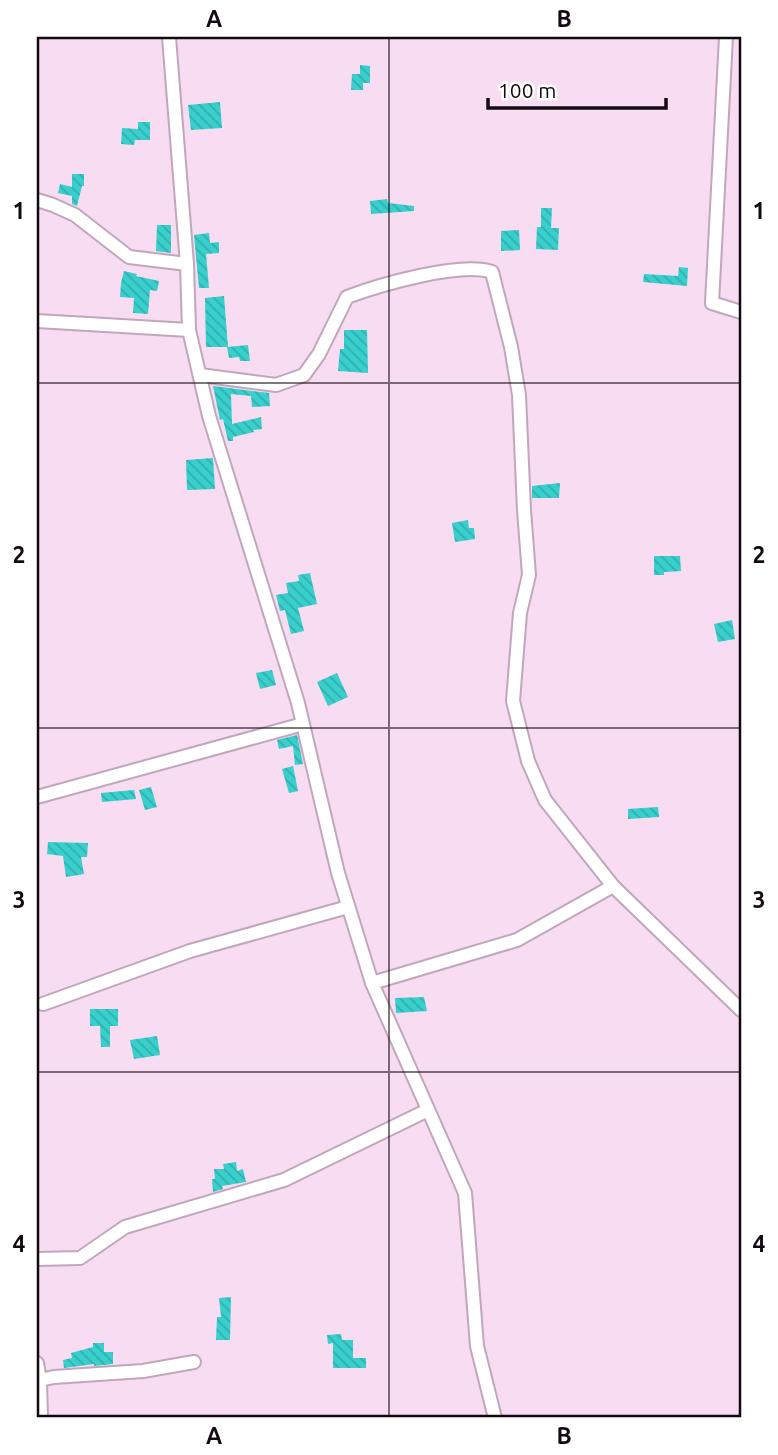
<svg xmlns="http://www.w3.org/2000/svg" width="778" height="1455" viewBox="0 0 778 1455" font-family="Ubuntu,sans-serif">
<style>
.building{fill:url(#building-back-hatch)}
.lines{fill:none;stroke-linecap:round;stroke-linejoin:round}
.minor-casing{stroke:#c1a7bb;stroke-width:16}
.minor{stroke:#fff;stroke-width:12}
.grid{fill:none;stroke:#130a11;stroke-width:2;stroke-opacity:0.55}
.neatline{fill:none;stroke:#130a11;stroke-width:2.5}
.grid-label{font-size:23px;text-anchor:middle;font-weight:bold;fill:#130a11}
</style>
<defs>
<pattern id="building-back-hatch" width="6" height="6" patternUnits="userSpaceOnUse" patternTransform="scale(1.75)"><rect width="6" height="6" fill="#38cfcc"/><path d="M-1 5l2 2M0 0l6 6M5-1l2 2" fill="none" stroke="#30b0ae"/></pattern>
</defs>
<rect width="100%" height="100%" fill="#f8dcf1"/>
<g class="building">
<path d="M360,65L370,66V83H363V90H351L352,74H360Z"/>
<path d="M220,102L222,128L191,130L188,105Z"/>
<path d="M138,122H150V140H135L134,145L121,144L122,128L138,129Z"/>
<path d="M72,174H84V186H82L77,206L72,204V196L58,193L60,184L72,187Z"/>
<path d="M387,199L388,203L414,206V211L371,214L370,201Z"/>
<path d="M541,208H552L551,228H559L558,250L536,249L537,227H541Z"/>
<path d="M157,225H171V253L156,251Z"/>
<path d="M519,230L520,250L501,251V231Z"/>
<path d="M209,233L210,243L219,242V253L206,254L209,288H199L194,235Z"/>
<path d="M679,267L688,268L687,286L643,282L644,274L678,276Z"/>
<path d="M124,271L137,274L136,276L159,281L157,291L150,290L148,314L133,313L134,298L120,297L121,283Z"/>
<path d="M224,296L228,347H206L205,298Z"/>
<path d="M344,330H367L368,373L338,371L340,349H344Z"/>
<path d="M248,345L250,361H240L239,357L229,358L227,347Z"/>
<path d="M213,386L269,393L270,406L252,407L251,396L231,394L232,424L261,417L262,429L253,430L254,432L233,437V441H228L223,419L220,420Z"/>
<path d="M213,458L215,489L187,490L186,460Z"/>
<path d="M560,483L559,498H532V486Z"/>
<path d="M468,520L469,528H474L475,539L455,542L452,523Z"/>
<path d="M654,556H680L681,571L664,572V575H654Z"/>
<path d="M310,573L317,604L298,608L304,631L291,634L285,610L280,611L276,595L288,593L286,583L299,581L298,575Z"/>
<path d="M732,620L735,639L718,642L714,624Z"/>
<path d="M272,670L276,685L260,689L256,673Z"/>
<path d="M337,673L348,697L328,706L317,682Z"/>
<path d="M297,735L303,764L295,765L293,746L279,749L277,740Z"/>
<path d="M293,766L298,791L289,793L282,769Z"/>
<path d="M151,787L157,807L145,810L139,790Z"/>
<path d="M134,790L136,799L102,802L101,793Z"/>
<path d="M658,807L659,817L628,819V809Z"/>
<path d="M48,842L88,843L87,857H81L84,874L66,877L63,856L47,854Z"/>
<path d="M424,997L427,1011L396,1013L395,998Z"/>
<path d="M90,1009H118V1026H110V1047H101L100,1026H90Z"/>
<path d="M157,1036L160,1055L134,1059L130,1040Z"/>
<path d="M236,1162L237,1171L243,1169L246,1182L222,1186L223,1189L213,1192L212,1179H215L214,1169H224L223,1164Z"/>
<path d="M231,1297L230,1340H216L217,1317H221L219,1298Z"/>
<path d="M341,1334L342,1340H353V1358H366V1368H333V1343L328,1344L327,1335Z"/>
<path d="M93,1343H104V1352H113V1364L94,1366V1364L64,1368L63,1360L72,1358L71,1353L93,1347Z"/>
</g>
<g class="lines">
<g class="minor-casing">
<g id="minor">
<path d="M169,37L187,264L189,330L209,416L298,703L338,873L372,983L465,1193L477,1346L495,1418"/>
<path d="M726,37L712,303L741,312"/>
<path d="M37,200L53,205L75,215L129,257L187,264"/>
<path d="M37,321L189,330"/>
<path d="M200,375L276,385L304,375L319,354L347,297C379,285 461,261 492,272L511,347L519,395L524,510L529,575L520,613L513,701L528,761L545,800L613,886L741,1010"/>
<path d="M37,797L303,724"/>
<path d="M372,983L517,940L613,886"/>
<path d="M43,1004L190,951L348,907"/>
<path d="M37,1259L80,1258L125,1227L284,1180L428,1110"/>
<path d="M37,1363L40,1380L41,1418"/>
<path d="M40,1380L54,1377L143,1371L194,1362"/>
</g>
</g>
<use href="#minor" class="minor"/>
</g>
<path class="grid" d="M389,37V1418M37,383H741M37,728H741M37,1072H741"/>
<rect width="778" height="1455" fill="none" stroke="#ffffff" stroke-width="77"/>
<path d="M488 98v10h178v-10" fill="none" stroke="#130a11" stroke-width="3.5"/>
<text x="498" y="98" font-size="21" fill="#130a11" stroke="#ffffff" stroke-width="5" paint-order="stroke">100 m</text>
<rect x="38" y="38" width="702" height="1378" class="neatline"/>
<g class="grid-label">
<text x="214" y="27">A</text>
<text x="564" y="27">B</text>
<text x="19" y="219">1</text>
<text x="759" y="219">1</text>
<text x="19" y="563">2</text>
<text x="759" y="563">2</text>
<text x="19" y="908">3</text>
<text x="759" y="908">3</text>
<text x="19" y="1252">4</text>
<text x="759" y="1252">4</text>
<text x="214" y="1444">A</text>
<text x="564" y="1444">B</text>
</g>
</svg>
